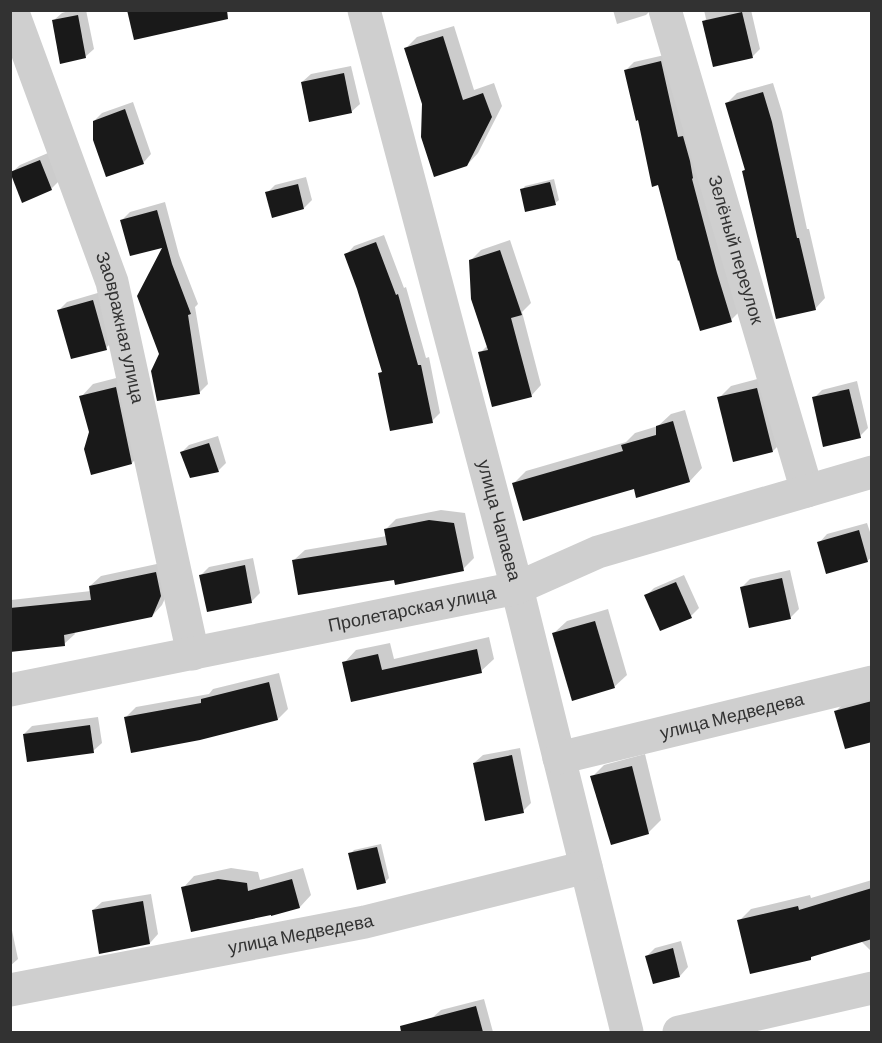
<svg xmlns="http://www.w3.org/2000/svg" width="882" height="1043" viewBox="0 0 882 1043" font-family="Barlow,sans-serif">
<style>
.shadow{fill:#0003}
.building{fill:#191919}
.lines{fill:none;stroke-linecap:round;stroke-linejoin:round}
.minor{stroke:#cfcfcf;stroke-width:33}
.labels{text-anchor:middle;stroke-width:6;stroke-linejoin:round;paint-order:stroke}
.street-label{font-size:18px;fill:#323232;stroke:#fff}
</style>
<rect width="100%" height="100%" fill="#fff"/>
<g class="shadow">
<path d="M72,10H86L94,49L85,57L53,21L62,13Z"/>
<path d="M613,10H651L646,15L617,24Z"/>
<path d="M704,10H751L760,49L752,57L704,22L706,19Z"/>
<path d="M454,26L474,90L494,83L502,106L478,153L467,165L423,104L406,48L417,37Z"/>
<path d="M669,54L739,312L731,320L639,118L626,70L634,62Z"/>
<path d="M351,66L360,104L351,112L302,82L311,74Z"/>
<path d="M773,83L782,112L807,229H809L825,298L815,309L743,171L746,168L727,103L737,93Z"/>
<path d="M133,102L151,154L143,163L94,121L102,113Z"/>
<path d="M48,153L59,181L51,189L11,173L20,165Z"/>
<path d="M306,177L312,200L304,208L267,193L275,185Z"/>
<path d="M554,179L559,200L555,203L522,190L525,186Z"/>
<path d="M165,202L179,255L198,304L195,307L208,384L200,392L160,354L165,245L122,220L130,212Z"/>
<path d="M384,235L404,288L406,287L426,358L429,357L440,413L432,421L380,374L383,371L358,288L346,255L354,246Z"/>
<path d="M510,240L531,303L522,312L541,385L531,396L480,353L488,345L471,260L481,250Z"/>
<path d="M101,292L114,340L106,348L59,310L67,302Z"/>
<path d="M128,375L144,450L132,463L90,432L81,397L93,384Z"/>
<path d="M769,376L785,439L773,451L719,398L731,386Z"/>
<path d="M857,381L868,428L860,436L814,398L822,390Z"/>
<path d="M685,410L702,468L690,481L637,496L635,487L514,483L526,471L626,442L635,433L658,426L671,414Z"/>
<path d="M218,436L226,463L218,471L181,453L189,445Z"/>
<path d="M441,510L465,513L474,558L463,569L395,578L294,560L305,550L387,536L385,530L396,519Z"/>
<path d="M867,523L872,538V557L867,561L819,543L827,534Z"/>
<path d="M253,558L260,593L252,601L201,575L209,567Z"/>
<path d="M166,562L171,585L162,605L152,616L74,632L75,634L64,644L10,650L11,600L91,591L90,586L101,576Z"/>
<path d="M790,570L799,609L790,618L742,587L750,579Z"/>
<path d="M684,575L699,608L691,616L646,596L654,588Z"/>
<path d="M608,609L627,675L614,687L554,633L567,621Z"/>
<path d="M489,637L494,659L481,671L352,700L344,663L356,650L390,643L394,659Z"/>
<path d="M279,673L288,709L278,719L126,717L136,707L209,694L213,689Z"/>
<path d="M872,696V740L836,711L844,703Z"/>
<path d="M98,717L102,743L93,751L24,734L32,726Z"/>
<path d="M520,748L531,803L523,811L474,763L483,755Z"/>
<path d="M645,754L661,820L648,833L592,777L604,765Z"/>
<path d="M381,844L389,878L385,882L350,854L354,850Z"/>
<path d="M231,868L258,872L260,880L303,868L311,895L300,907L183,888L194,876Z"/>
<path d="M872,880V952L861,941L814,955L810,958L739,921L751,909L810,895L811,898Z"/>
<path d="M151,894L158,934L150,943L93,910L102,902Z"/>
<path d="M10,921L18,959L10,966Z"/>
<path d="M681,941L688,967L680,976L647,956L655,948Z"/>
<path d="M484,999L493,1032H436L432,1018L441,1010Z"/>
</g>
<g class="building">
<path d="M127,10H227L228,19L134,40Z"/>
<path d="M742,12L753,58L713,67L702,21Z"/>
<path d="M78,15L86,58L60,64L52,20Z"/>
<path d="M443,36L463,100L483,93L492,117L467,166L434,177L421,137L422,104L404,48Z"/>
<path d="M661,61L678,137L683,136L690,161L693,178L692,179L717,273L732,322L700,331L679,260L678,261L658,185L652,187L638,120L636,121L624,70Z"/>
<path d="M344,73L352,113L309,122L301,82Z"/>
<path d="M763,92L772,122L797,238H799L816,310L776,319L742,171L745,170L725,103Z"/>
<path d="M125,109L144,164L106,177L93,140V121Z"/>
<path d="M40,160L52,190L22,203L10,172Z"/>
<path d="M550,182L556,205L525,212L520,189Z"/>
<path d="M298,184L304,209L272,218L265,192Z"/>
<path d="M157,210L172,264L191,314L188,315L200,394L157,401L151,371L159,354L137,296L162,248L130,256L120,220Z"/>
<path d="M376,242L396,295L398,294L418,365H421L433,423L390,431L378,373L382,372L357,289L344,254Z"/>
<path d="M500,250L522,315L511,318L532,397L492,407L478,352L488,350L471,299L469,260Z"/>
<path d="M93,300L107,350L71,359L57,310Z"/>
<path d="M116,387L132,464L91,475L84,449L89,432L79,396Z"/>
<path d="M757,388L773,452L733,462L717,397Z"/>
<path d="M849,389L861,438L823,447L812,397Z"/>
<path d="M673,421L690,482L636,498L634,489L523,521L512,483L623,451L621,445L656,435V426Z"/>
<path d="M209,443L219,472L190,478L180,452Z"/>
<path d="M429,520L454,523L464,571L395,585L394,580L298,595L292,560L387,545L384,529Z"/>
<path d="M859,530L868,562L826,574L817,542Z"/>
<path d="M245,565L252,603L207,612L199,575Z"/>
<path d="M156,572L161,596L152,617L64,635L65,646L10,652V608L91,600L89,586Z"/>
<path d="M782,578L791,619L749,628L740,587Z"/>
<path d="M676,582L692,618L660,631L644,595Z"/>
<path d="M595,621L615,688L572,701L552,633Z"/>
<path d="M477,649L482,673L351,702L342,662L378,654L382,670Z"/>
<path d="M269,682L278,720L200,740L131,753L124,717L201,703V699Z"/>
<path d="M872,701V742L845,749L834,711Z"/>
<path d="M90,725L94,753L27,762L23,734Z"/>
<path d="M512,755L524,813L485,821L473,763Z"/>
<path d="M632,766L649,834L611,845L590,776Z"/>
<path d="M377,847L386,883L357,890L348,853Z"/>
<path d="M218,879L247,883L248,891L292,879L300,908L271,916V915L191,932L181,887Z"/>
<path d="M872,888V939L811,957V960L750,974L737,920L798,906L799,910Z"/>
<path d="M143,901L150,944L99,954L92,910Z"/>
<path d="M673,948L680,977L653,984L645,956Z"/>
<path d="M476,1006L483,1032H401L400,1026Z"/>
</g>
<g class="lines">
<g class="minor">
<path id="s1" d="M12,10L112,282L193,654"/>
<path id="s2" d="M364,10L517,588L627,1032"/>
<path id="s3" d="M665,10L807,491"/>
<path id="s4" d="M10,690L517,588L598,552L872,472"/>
<path id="s5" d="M559,758L872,682"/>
<path id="s6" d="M10,990L365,922L586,867"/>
<path d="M679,1032L872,988"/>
</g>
</g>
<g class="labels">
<g class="street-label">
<text dy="6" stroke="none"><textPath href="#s3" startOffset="250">Зелёный переулок</textPath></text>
<text dy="6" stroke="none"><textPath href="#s1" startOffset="336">Заовражная улица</textPath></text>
<text dy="6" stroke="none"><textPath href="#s2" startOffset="528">улица Чапаева</textPath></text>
<text dy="6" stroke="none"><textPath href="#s4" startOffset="410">Пролетарская улица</textPath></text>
<text dy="6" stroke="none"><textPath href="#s5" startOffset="178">улица Медведева</textPath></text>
<text dy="6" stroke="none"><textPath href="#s6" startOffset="296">улица Медведева</textPath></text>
</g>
</g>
<rect width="882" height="1043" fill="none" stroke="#323232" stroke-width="24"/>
</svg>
